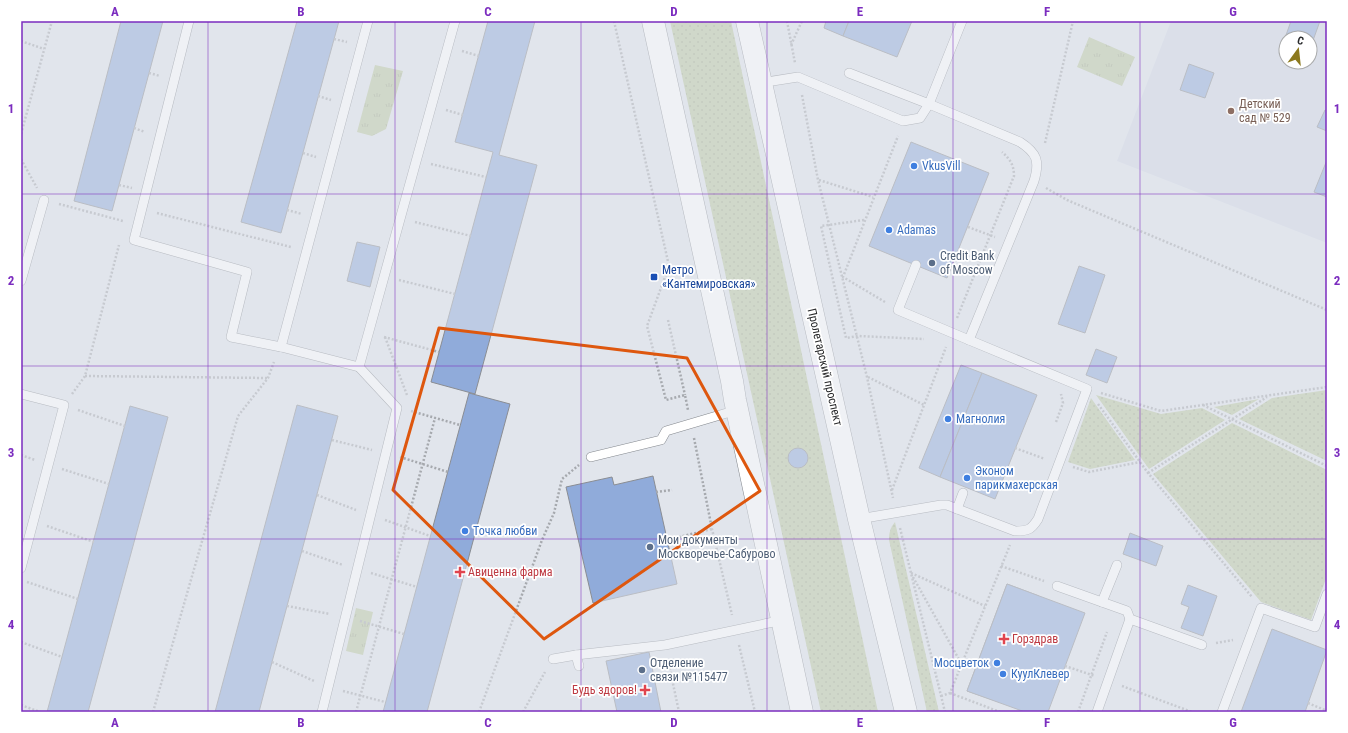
<svg xmlns="http://www.w3.org/2000/svg" width="1348" height="733" viewBox="0 0 1348 733" font-family="'Roboto Condensed',sans-serif">
<style>
.built{fill:#d2d8e5;fill-rule:evenodd}
.grass{fill:url(#grass-dots)}
.park{fill:url(#park-tufts)}
.building{fill:#90abda;stroke:#8a8d93}
.lines{fill:none;stroke-linecap:round;stroke-linejoin:round}
.lane-casing{stroke:#85898f;stroke-width:10}
.primary-casing{stroke:#85898f;stroke-width:23}
.path{stroke:#a6a9ae;stroke-width:2.5;stroke-dasharray:2 2;stroke-linecap:butt}
.lane{stroke:#fff;stroke-width:9}
.primary{stroke:#fff;stroke-width:22}
.marked{fill:none;stroke:#de570e;stroke-width:3;stroke-linejoin:round}
.grid{fill:none;stroke:#7b2cbf;stroke-width:1;stroke-opacity:0.55}
.education-dot{fill:#8d6e63;stroke:#fff;stroke-width:1.5}
.shop-dot{fill:#3f7fe0;stroke:#fff;stroke-width:1.5}
.service-dot{fill:#5c6f8a;stroke:#fff;stroke-width:1.5}
.transit-dot{fill:#1a4fb4;stroke:#fff;stroke-width:1.5}
.health-dot{fill:#e0444e;stroke:#fff;stroke-width:1.5}
.labels{text-anchor:middle;stroke-width:3.5;stroke-linejoin:round;paint-order:stroke}
.education-label{font-size:12px;fill:#785e54;stroke:#fff;text-anchor:start}
.shop-label{font-size:12px;fill:#366cbe;stroke:#fff;text-anchor:start}
.service-label{font-size:12px;fill:#4e5e75;stroke:#fff;text-anchor:start}
.transit-label{font-size:12px;fill:#164399;stroke:#fff;text-anchor:start}
.street-label{font-size:12px;fill:#292a2c;stroke:#fff}
.health-label{font-size:12px;fill:#be3a42;stroke:#fff;text-anchor:start}
.neatline{fill:none;stroke:#7b2cbf;stroke-width:1.5}
.grid-label{font-size:13px;text-anchor:middle;font-weight:bold;fill:#7b2cbf}
</style>
<defs>
<pattern id="grass-dots" width="8" height="8" patternUnits="userSpaceOnUse"><rect width="8" height="8" fill="#bac79f"/><path d="M2 2h.1M6 6h.1" fill="none" stroke="#a0ab89" stroke-width="1.8" stroke-linecap="round"/></pattern>
<pattern id="park-tufts" width="24" height="20" patternUnits="userSpaceOnUse"><rect width="24" height="20" fill="#bac79f"/><path d="M3 7l-1-3M5 7V3M7 7l1-3M15 17l-1-3M17 17v-4M19 17l1-3" fill="none" stroke="#a0ab89"/></pattern>
</defs>
<rect width="100%" height="100%" fill="#e1e5ec"/>
<path class="built" d="M1171,21H1327V243L1117,161ZM1286,38H1310V62H1286Z"/>
<g class="grass">
<path d="M670,21H731L878,712H821Z"/>
<path d="M1327,390V461L1239,419L1272,398Z"/>
<path d="M1096,395L1161,414L1202,408L1225,420L1149,469Z"/>
<path d="M1091,398L1135,460L1090,469L1068,462Z"/>
<path d="M1259,399L1232,415L1214,407Z"/>
<path d="M1232,423L1327,470V576L1311,620L1261,602L1153,474Z"/>
<path d="M895,522L939,712H927L889,540C889,533 890,528 895,522Z"/>
</g>
<g class="park">
<path d="M1089,37L1135,57L1122,86L1077,67Z"/>
<path d="M375,65L403,71L386,129L372,136L357,132Z"/>
<path d="M356,608L373,612L363,655L346,651Z"/>
</g>
<g class="building">
<path d="M121,21H163L112,211L74,201Z"/>
<path d="M297,21H339L281,233L241,222Z"/>
<path d="M488,21H535L499,155L537,165L475,394L431,382L493,152L455,142Z"/>
<path d="M826,21H849L843,36L824,28Z"/>
<path d="M849,21H912L897,57L843,36Z"/>
<path d="M1291,21H1320L1311,46L1310,38H1285Z"/>
<path d="M1189,64L1214,73L1205,98L1180,90Z"/>
<path d="M1325,110L1327,111V131L1317,127Z"/>
<path d="M911,142L989,173L947,278L869,246Z"/>
<path d="M1327,160V197L1314,192Z"/>
<path d="M357,242L380,247L370,287L347,281Z"/>
<path d="M1079,266L1105,275L1085,333L1058,324Z"/>
<path d="M1096,349L1117,357L1107,383L1086,375Z"/>
<path d="M961,365L982,373L940,477L919,468Z"/>
<path d="M982,373L1037,395L995,499L940,477Z"/>
<path d="M469,393L510,404L427,712H383Z"/>
<path d="M297,405L338,416L272,662L259,712H215Z"/>
<path d="M130,406L168,417L88,712H47Z"/>
<circle cx="798" cy="458" r="10"/>
<path d="M653,476L677,584L593,603L566,487L612,477L614,485Z"/>
<path d="M1130,533L1163,546L1156,566L1123,554Z"/>
<path d="M1007,584L1039,596L999,702L967,691Z"/>
<path d="M1007,584L1085,613L1048,712H1025L967,691Z"/>
<path d="M1188,585L1217,596L1203,636L1181,628L1189,607L1181,604Z"/>
<path d="M1272,629L1327,650L1305,712H1241Z"/>
<path d="M649,652L661,712H617L606,661Z"/>
</g>
<g class="lines">
<g class="lane-casing">
<g id="lane">
<path d="M189,21L134,240L247,272L231,337L281,347"/>
<path d="M849,73L929,104L1020,142C1037,153 1040,161 1034,181L969,340L898,310L916,265"/>
<path d="M760,83L798,77L903,121L920,118L929,104L962,21"/>
<path d="M21,281L44,200"/>
<path d="M359,367L281,347L368,21"/>
<path d="M21,394L64,405L21,568"/>
<path d="M591,457L661,440L666,431L737,410"/>
<path d="M957,509L963,493"/>
<path d="M859,519L941,505H947L1015,531C1028,531 1031,530 1038,519L1087,389L969,340"/>
<path d="M1057,586L1127,611L1130,619L1202,645"/>
<path d="M1102,602L1117,565"/>
<path d="M576,655L579,666"/>
<path d="M553,659L576,655L665,645L783,620"/>
<path d="M322,712L397,408L359,367L455,21"/>
<path d="M1097,712L1130,619"/>
<path d="M1222,712L1261,608L1315,627L1327,594"/>
</g>
</g>
<g class="primary-casing">
<g id="primary">
<path d="M653,21L732,381L735,400L802,712"/>
<path d="M747,21L859,519L906,712"/>
</g>
</g>
<g class="path">
<path d="M614,21L669,266L647,326L666,400L685,395L688,410"/>
<path d="M787,21L795,63"/>
<path d="M334,39L347,42"/>
<path d="M21,41L44,49"/>
<path d="M791,45L802,21"/>
<path d="M462,51L479,56"/>
<path d="M149,73L160,76"/>
<path d="M802,95L818,180L867,377L893,498"/>
<path d="M318,96L331,100"/>
<path d="M446,110L463,115"/>
<path d="M134,128L145,132"/>
<path d="M21,134L52,21"/>
<path d="M1045,143L1073,21"/>
<path d="M303,153L316,157"/>
<path d="M21,159L37,188"/>
<path d="M431,164L486,177"/>
<path d="M819,180L873,197"/>
<path d="M119,185L132,188"/>
<path d="M1046,188L1067,200L1327,310"/>
<path d="M59,204L123,221"/>
<path d="M287,210L302,214"/>
<path d="M157,213L291,247"/>
<path d="M864,220L821,226L846,338L858,336L924,339"/>
<path d="M415,222L471,236"/>
<path d="M968,227L995,237"/>
<path d="M399,280L455,294"/>
<path d="M885,302L843,277L898,136"/>
<path d="M957,318L1014,176C1014,165 1010,159 1002,152"/>
<path d="M668,320L685,395"/>
<path d="M384,337L439,352"/>
<path d="M385,337L407,395"/>
<path d="M85,376L267,378"/>
<path d="M868,377L924,405"/>
<path d="M1101,393L1161,411L1327,387"/>
<path d="M72,394L85,376L119,245"/>
<path d="M1098,404L1148,473L1252,597"/>
<path d="M1203,405L1327,466"/>
<path d="M78,410L125,426"/>
<path d="M411,411L460,425"/>
<path d="M1056,422L1063,403L1061,394"/>
<path d="M694,438L712,529L732,615"/>
<path d="M332,440L372,450"/>
<path d="M1015,448L1045,459"/>
<path d="M21,455L35,460"/>
<path d="M400,457L448,472"/>
<path d="M1073,467L1089,472L1140,462"/>
<path d="M62,469L109,484"/>
<path d="M1148,473L1267,397"/>
<path d="M892,490L946,347"/>
<path d="M656,492L672,490"/>
<path d="M317,495L356,510"/>
<path d="M385,520L430,536"/>
<path d="M47,526L94,542"/>
<path d="M900,528L945,712"/>
<path d="M667,540L712,529"/>
<path d="M302,551L343,565"/>
<path d="M1001,566L1044,581"/>
<path d="M371,573L417,587"/>
<path d="M911,573L985,606"/>
<path d="M913,577L961,663"/>
<path d="M27,582L78,599"/>
<path d="M287,606L330,614"/>
<path d="M360,621L404,634"/>
<path d="M21,642L62,657"/>
<path d="M1216,643L1233,640"/>
<path d="M739,645L755,712"/>
<path d="M668,660L679,712"/>
<path d="M272,662L314,681"/>
<path d="M1065,666L1095,676"/>
<path d="M1122,686L1192,712"/>
<path d="M343,691L385,702"/>
<path d="M950,693L1000,712"/>
<path d="M941,696L950,693L1010,545"/>
<path d="M1308,703L1327,711"/>
<path d="M21,705L40,712"/>
<path d="M153,712L238,416L268,378L274,362"/>
<path d="M356,712L435,418"/>
<path d="M479,712L542,540L554,513L562,479L579,465"/>
<path d="M523,712L545,672"/>
<path d="M1078,712L1107,632"/>
</g>
<use href="#lane" class="lane"/>
<use href="#primary" class="primary"/>
</g>
<path d="M0 0H1348V733H0ZM439,328L687,358L760,491L544,639L393,490Z" fill="#e1e5ec" fill-opacity=".55" fill-rule="evenodd"/>
<path class="marked" d="M439,328L687,358L760,491L544,639L393,490Z"/>
<path class="grid" d="M208,21V712M395,21V712M581,21V712M767,21V712M953,21V712M1140,21V712M21,194H1327M21,366H1327M21,539H1327"/>
<circle class="education-dot" cx="1231" cy="111" r="4"/>
<g class="shop-dot">
<circle cx="914" cy="166" r="4"/>
<circle cx="889" cy="230" r="4"/>
<circle cx="948" cy="419" r="4"/>
<circle cx="967" cy="478" r="4"/>
<circle cx="465" cy="531" r="4"/>
<circle cx="997" cy="663" r="4"/>
<circle cx="1003" cy="674" r="4"/>
</g>
<g class="service-dot">
<circle cx="932" cy="263" r="4"/>
<circle cx="650" cy="547" r="4"/>
<circle cx="642" cy="670" r="4"/>
</g>
<rect class="transit-dot" x="650" y="273" width="8" height="8" rx="2"/>
<g class="health-dot">
<path d="M458 566h4v4h4v4h-4v4h-4v-4h-4v-4h4z"/>
<path d="M1002 633h4v4h4v4h-4v4h-4v-4h-4v-4h4z"/>
<path d="M643 684h4v4h4v4h-4v4h-4v-4h-4v-4h4z"/>
</g>
<g class="labels">
<g class="education-label">
<text x="1239" y="108">Детский<tspan x="1239" dy="14">сад № 529</tspan></text>
</g>
<g class="shop-label">
<text x="922" y="170">VkusVill</text>
<text x="897" y="234">Adamas</text>
<text x="956" y="423">Магнолия</text>
<text x="975" y="475">Эконом<tspan x="975" dy="14">парикмахерская</tspan></text>
<text x="473" y="535">Точка любви</text>
<text x="989" y="667" text-anchor="end">Мосцветок</text>
<text x="1011" y="678">КуулКлевер</text>
</g>
<g class="service-label">
<text x="940" y="260">Credit Bank<tspan x="940" dy="14">of Moscow</tspan></text>
<text x="658" y="544">Мои документы<tspan x="658" dy="14">Москворечье-Сабурово</tspan></text>
<text x="650" y="667">Отделение<tspan x="650" dy="14">связи №115477</tspan></text>
</g>
<g class="transit-label">
<text x="662" y="274">Метро<tspan x="662" dy="14">«Кантемировская»</tspan></text>
</g>
<g class="street-label">
<text transform="translate(825 367) rotate(77)" y="4">Пролетарский проспект</text>
</g>
<g class="health-label">
<text x="468" y="576">Авиценна фарма</text>
<text x="1012" y="643">Горздрав</text>
<text x="637" y="694" text-anchor="end">Будь здоров!</text>
</g>
</g>
<rect width="1348" height="733" fill="none" stroke="#ffffff" stroke-width="44"/>
<g transform="translate(1298 50) rotate(15)"><circle r="19" fill="#ffffff" stroke="#a9aaab"/>
<path d="M0-3L7 15L0 10L-7 15Z" fill="#8c791e"/>
<text y="-6" font-size="11" font-weight="bold" text-anchor="middle" fill="#292a2c">С</text>
</g>
<rect x="22" y="22" width="1304" height="689" class="neatline"/>
<g class="grid-label">
<text x="115" y="16">A</text>
<text x="301" y="16">B</text>
<text x="488" y="16">C</text>
<text x="674" y="16">D</text>
<text x="860" y="16">E</text>
<text x="1047" y="16">F</text>
<text x="1233" y="16">G</text>
<text x="11" y="113">1</text>
<text x="1337" y="113">1</text>
<text x="11" y="285">2</text>
<text x="1337" y="285">2</text>
<text x="11" y="457">3</text>
<text x="1337" y="457">3</text>
<text x="11" y="629">4</text>
<text x="1337" y="629">4</text>
<text x="115" y="727">A</text>
<text x="301" y="727">B</text>
<text x="488" y="727">C</text>
<text x="674" y="727">D</text>
<text x="860" y="727">E</text>
<text x="1047" y="727">F</text>
<text x="1233" y="727">G</text>
</g>
</svg>
